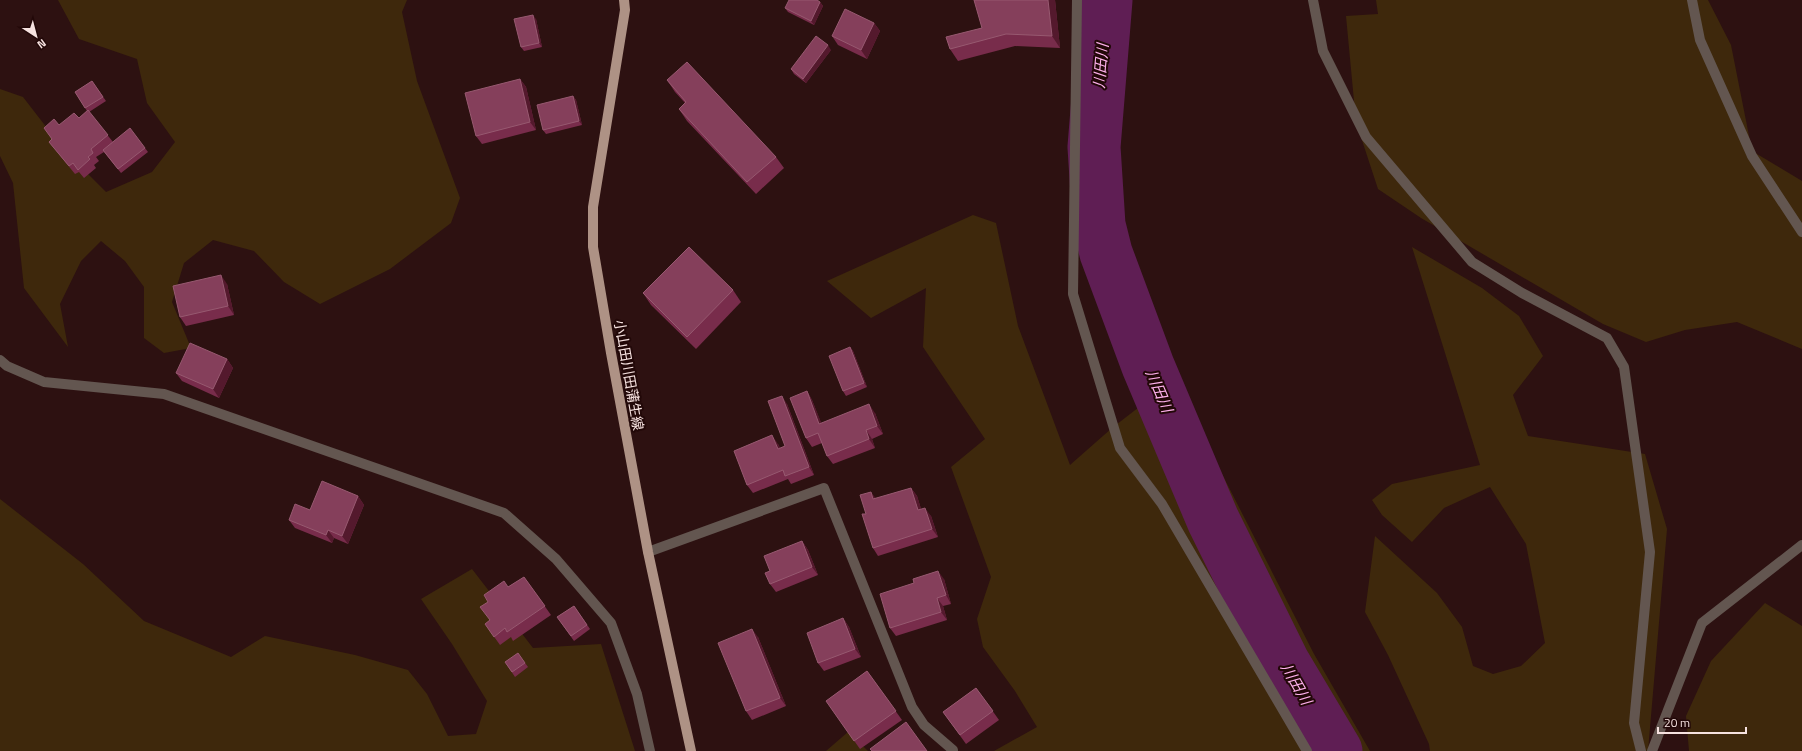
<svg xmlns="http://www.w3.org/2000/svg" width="1802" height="751" viewBox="0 0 1802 751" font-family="'Titillium Web','Noto Sans JP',sans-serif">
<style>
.green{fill:#3e280c}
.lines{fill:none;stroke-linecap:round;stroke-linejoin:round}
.river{stroke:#5f1e54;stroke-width:53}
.minor{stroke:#635650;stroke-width:10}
.major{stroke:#ae9285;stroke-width:10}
.wall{fill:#782c4b}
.shaded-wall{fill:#54192d}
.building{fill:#853f5b;stroke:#975970}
.labels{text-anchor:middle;stroke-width:4;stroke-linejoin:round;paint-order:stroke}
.street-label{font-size:14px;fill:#f6e2e0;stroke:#220808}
.water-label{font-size:15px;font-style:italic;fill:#fdb0eb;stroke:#220808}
</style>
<rect width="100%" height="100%" fill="#2d1111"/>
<g class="green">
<path d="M58,0H407L402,12L417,81L460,198L451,223L390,269L320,304L284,282L254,251L213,240L184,263L172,302L191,348L164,353L144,338V287L125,261L101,241L81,261L60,304L68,347L24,288L13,183L0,156V89L23,97L64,150L106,192L152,172L175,142L147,103L137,59L79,39Z"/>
<path d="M1376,0H1708L1731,45L1752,151L1802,181V349L1737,322L1685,330L1646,342L1603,324L1421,218L1378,189L1356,122L1346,16L1378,14Z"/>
<path d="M973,215L996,223L1018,326L1070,465L1112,428L1174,380L1314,654L1370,751H994L1037,727L1015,691L983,647L977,619L991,577L951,467L985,439L923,347L926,288L871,318L827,281Z"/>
<path d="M1412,247L1482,288L1519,316L1543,356L1513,395L1528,436L1645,454L1667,529L1648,751H1430L1429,744L1388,655L1365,612L1375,536L1437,593L1462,627L1473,666L1493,674L1521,666L1545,643L1526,544L1490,487L1444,508L1412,542L1382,515L1372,500L1392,484L1480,465Z"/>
<path d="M0,499L83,564L144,621L231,657L265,636L355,655L408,670L427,694L448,736L476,734L487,701L452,644L421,599L472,569L533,648L601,644L635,751H0Z"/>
<path d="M1765,603L1802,626V751H1689L1686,716L1711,661Z"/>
<path d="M848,732L868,751H826Z"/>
</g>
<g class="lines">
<path class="river" d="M1106,0L1094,147L1099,225L1106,253L1148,366L1213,520L1283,662L1336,751"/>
<g class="minor">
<path d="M1077,0L1073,294L1120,448L1162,504L1307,751"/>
<path d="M1313,0L1323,51L1366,137L1472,262L1522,293L1607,338L1624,367L1650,552L1634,723L1641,751"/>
<path d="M1692,0L1700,40L1752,156L1802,232"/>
<path d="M0,360L7,366L44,382L164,394L504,513L556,559L611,623L637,694L650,751"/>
<path d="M648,552L824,488L912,707L924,725L953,750"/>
<path d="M1652,751L1702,623L1802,545"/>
</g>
<path class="major" d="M624,0L625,10L593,207V247L611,353L648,552L691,751"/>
</g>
<g class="wall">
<path d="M1055,0L1060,48L1015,46L958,61L950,49L982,28Z"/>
<path d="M820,2L823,6L814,25L788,12L785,8Z"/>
<path d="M536,19L542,47L524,51L521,47Z"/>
<path d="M874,23L880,31L867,59L838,45L832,36Z"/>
<path d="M831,50L806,83L794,74L791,69Z"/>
<path d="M520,79L526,87L536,130L482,144L476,136Z"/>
<path d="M667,80L776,157L784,168L756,194L687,121L679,109L685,103L675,92Z"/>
<path d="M92,81L106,101L89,112L113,142L145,148L148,152L121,173L104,152L96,157L99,161L94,165L96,168L84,178L79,172L75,174L49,142L52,139L44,128L59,125L79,118L87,111L75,92Z"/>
<path d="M573,96L576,100L582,125L546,134L543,130Z"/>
<path d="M227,284L234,315L186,326L180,317Z"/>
<path d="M733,290L741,302L696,349L651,305L643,293Z"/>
<path d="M850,347L853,351L867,387L846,396L843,391Z"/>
<path d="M227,359L233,368L219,398L182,381L176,373Z"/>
<path d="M807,391L812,400L821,423L875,413L883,434L872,439L875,448L833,464L827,456L822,443L812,447L806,438Z"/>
<path d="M787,404L814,475L791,484L788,479L753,493L747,485L778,444L780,448L785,446Z"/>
<path d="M911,488L917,496L921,509L931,516L938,537L878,556L873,548L876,499Z"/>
<path d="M358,496L364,505L348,544L334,538L332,543L295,528L289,520L310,510Z"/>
<path d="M802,541L808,550L818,575L776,592L770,584V571Z"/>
<path d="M524,577L551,615L513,641L511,637L500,645L485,624L490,620L508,587Z"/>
<path d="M944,579L951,604L943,606L947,620L896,636L890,628Z"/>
<path d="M574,606L590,629L574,641L557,617Z"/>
<path d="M843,618L849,627L861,657L824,671L818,663Z"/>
<path d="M758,637L786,706L752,720L746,711Z"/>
<path d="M518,653L528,667L515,677L505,662Z"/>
<path d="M867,671L902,720L860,749L826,701Z"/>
<path d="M976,688L999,720L966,744L943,712Z"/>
</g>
<g class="shaded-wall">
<path d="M1048,0H1055L1060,48L1052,36Z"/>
<path d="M820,2L823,6L814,25L811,21Z"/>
<path d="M533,15L536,19L542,47L539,43Z"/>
<path d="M874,23L880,31L867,59L861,50Z"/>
<path d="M828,45L831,50L806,83L803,79Z"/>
<path d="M520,79L526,87L536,130L530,122Z"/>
<path d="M573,96L576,100L582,125L579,121Z"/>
<path d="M221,275L227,284L234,315L228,306Z"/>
<path d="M850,347L853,351L867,387L864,383Z"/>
<path d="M227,359L233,368L219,398L213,389Z"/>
<path d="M807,391L812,400L825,432L819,424Z"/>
<path d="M782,396L787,404L814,475L809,467Z"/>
<path d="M869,404L875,413L883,434L877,426Z"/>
<path d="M866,430L872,439L875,448L869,439Z"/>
<path d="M772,435L778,444L784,457L778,449Z"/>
<path d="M911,488L917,496L924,518L918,510Z"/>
<path d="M871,492L877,500L873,499Z"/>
<path d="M358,496L364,505L348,544L342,536Z"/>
<path d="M925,508L931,516L938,537L932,529Z"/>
<path d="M328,530L334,538L332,543L326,535Z"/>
<path d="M802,541L808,550L818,575L812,567Z"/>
<path d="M938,571L944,579L951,604L946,595Z"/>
<path d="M937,598L943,606L947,620L941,612Z"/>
<path d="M843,618L849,627L861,657L855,649Z"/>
<path d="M752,629L758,637L786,706L780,698Z"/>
</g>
<g class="building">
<path d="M789,0H817L820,2L811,21L785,8Z"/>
<path d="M974,0H1048L1052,36L1006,34L950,49L946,37L982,28Z"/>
<path d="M845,9L874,23L861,50L832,36Z"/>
<path d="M533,15L539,43L521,47L514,19Z"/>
<path d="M816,36L828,45L803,79L791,69Z"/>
<path d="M687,62L776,157L747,182L679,109L686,102L667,80Z"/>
<path d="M520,79L530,122L476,136L465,93Z"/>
<path d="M92,81L103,97L85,108L75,92Z"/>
<path d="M573,96L579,121L543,130L537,105Z"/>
<path d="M88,110L108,135L91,149L93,153L88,157L90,159L78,170L73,163L69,166L49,142L52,139L44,128L54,119L59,125L74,113L79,118Z"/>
<path d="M130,128L145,148L118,169L103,150Z"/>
<path d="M689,247L733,290L687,337L643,293Z"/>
<path d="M221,275L228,306L180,317L173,286Z"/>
<path d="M190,343L227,359L213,389L176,373Z"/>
<path d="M850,347L864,383L843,391L829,356Z"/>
<path d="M807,391L819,424L869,404L877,426L866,430L869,439L827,456L818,433L806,438L790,398Z"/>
<path d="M782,396L809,467L785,476L783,470L747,485L734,451L772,435L778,449L785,446L768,401Z"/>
<path d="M322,481L358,496L342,536L328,530L326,535L289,520L295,504L310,510Z"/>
<path d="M911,488L918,510L925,508L932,529L873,548L862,514H866L860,495L871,492L873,499Z"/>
<path d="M802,541L812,567L770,584L765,573L770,571L764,556Z"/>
<path d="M938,571L946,595L937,598L941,612L890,628L880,594L914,583L913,579Z"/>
<path d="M524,577L545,606L507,632L505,628L494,637L485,624L490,620L480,607L488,602L484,595L504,581L508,587Z"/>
<path d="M574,606L587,625L571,636L557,617Z"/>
<path d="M843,618L855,649L818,663L807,633Z"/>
<path d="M752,629L780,698L746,711L718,643Z"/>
<path d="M518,653L525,663L512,672L505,662Z"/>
<path d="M867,671L896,711L854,741L826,701Z"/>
<path d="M976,688L993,711L960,735L943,712Z"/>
<path d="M906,722L927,751H872L870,749Z"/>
</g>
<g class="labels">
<g class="street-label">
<text transform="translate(629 375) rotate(80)" y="5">小山田川田蒲生線</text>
</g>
<g class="water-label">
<text transform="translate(1101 66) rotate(-85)" y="5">川田川</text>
<text transform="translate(1159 391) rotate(67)" y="5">川田川</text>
<text transform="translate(1296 684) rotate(60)" y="5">川田川</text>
</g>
</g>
<g transform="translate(36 36) rotate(144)" stroke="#220808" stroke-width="3" paint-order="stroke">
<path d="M0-3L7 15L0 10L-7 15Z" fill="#f6e2e0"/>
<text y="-6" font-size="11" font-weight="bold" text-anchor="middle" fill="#f6e2e0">N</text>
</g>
<path d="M1658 727v6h88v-6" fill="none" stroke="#f6e2e0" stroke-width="2"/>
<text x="1664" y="727" font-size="12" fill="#f6e2e0" stroke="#220808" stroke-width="3" paint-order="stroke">20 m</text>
</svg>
